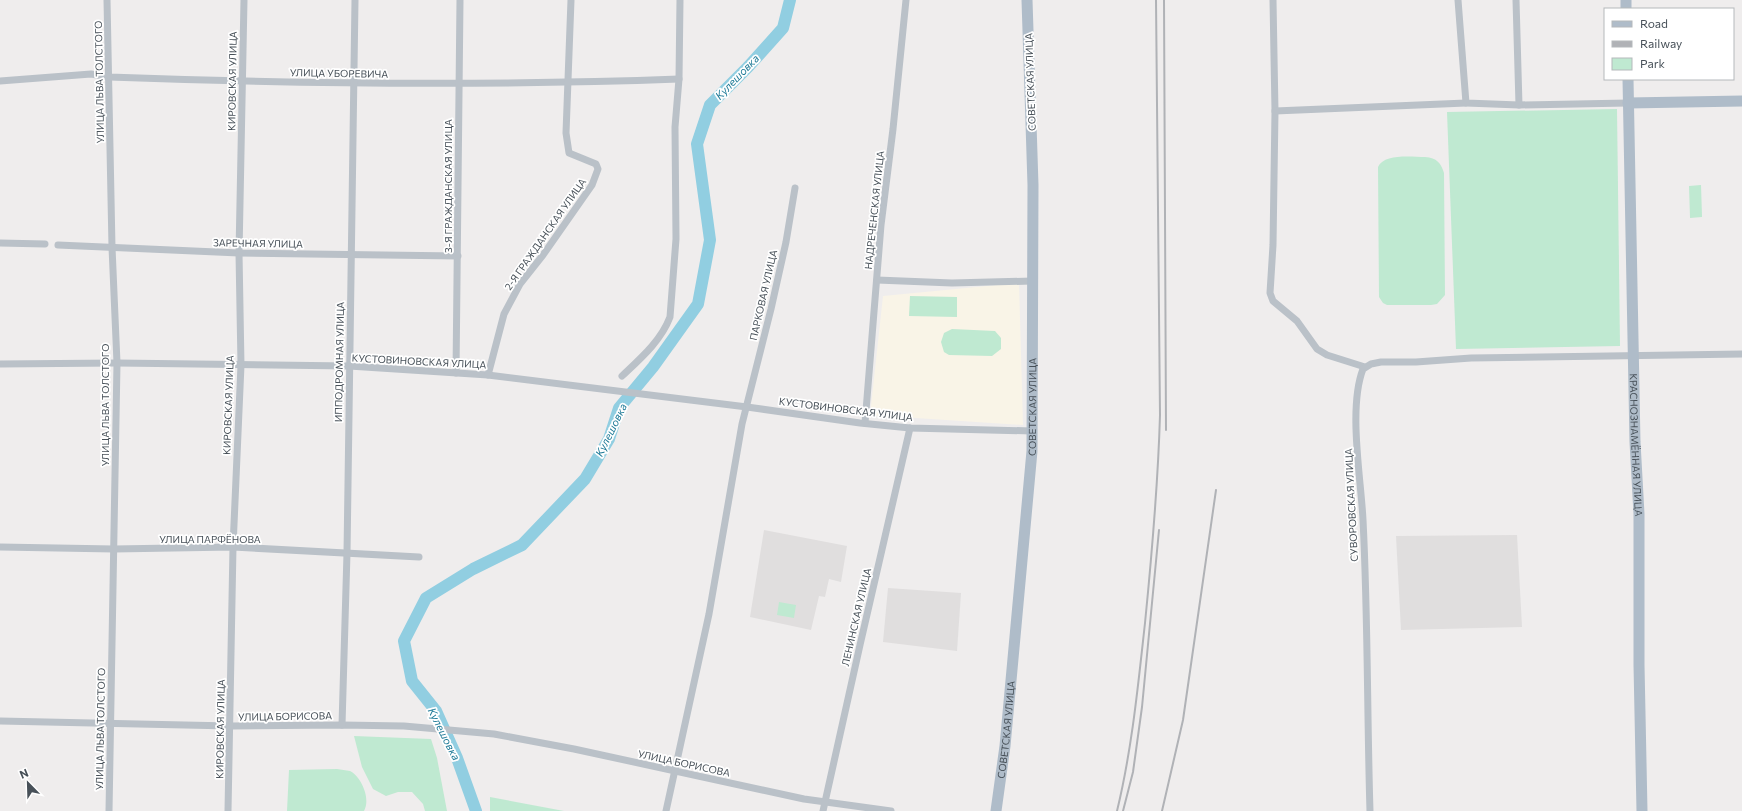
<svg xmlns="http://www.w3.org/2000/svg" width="1742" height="811" viewBox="0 0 1742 811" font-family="Commissioner,sans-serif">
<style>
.commercial{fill:#f9f4e7}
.education{fill:#e0dede}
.green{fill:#bfe9d1}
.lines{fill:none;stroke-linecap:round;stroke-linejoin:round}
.river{stroke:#91cee1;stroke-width:12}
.street{stroke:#bac1c8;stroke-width:7}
.primary{stroke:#afbcc9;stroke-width:11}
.rail{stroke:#b0b2b6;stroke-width:2}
.labels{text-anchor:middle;stroke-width:3.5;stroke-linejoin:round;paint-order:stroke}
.street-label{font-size:10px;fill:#475058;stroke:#fff}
.water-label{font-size:11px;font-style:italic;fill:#1c7996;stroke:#fff}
</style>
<rect width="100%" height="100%" fill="#efeded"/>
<path class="commercial" d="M1019,283L1023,425L870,415L883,296Z"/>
<g class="education">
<path d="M764,530L847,546L841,582L829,579L825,597L819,596L811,630L750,617Z"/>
<path d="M1517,535L1522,627L1401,630L1396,536Z"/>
<path d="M888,588L961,593L957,651L883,642Z"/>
</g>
<g class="green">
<path d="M1617,109L1620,346L1456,349L1447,112Z"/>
<path d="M1425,157C1437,158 1441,163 1444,173L1445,295L1437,304L1431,305H1387L1383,303L1379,297L1378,167C1384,153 1412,157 1425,157Z"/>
<path d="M1701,185L1702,217L1690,218L1689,186Z"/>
<path d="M910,296L957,297V317L909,316Z"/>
<path d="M952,329L995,331L1001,338V349L992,356L949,355L944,352L941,342L944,333Z"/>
<path d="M779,602L796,605L794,618L777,615Z"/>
<path d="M354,736L431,739L437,758L447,811H425L423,804L412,792H398L386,796L373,789L362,767Z"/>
<path d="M337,769C341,770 346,770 350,771C362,777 371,800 364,811H287L289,770Z"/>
<path d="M490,797L564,811H490Z"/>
</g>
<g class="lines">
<path class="river" d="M476,811L457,758L436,711L412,681L404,641L426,598L473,569L522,545L585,479L609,439L619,408L653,367L698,304L710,240L697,144L710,105L748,67L783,28L790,0"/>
<g class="street">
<path d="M107,0L112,247L117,363L109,811"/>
<path d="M1273,0L1275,111L1273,245L1270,293L1273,301L1297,321L1317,349L1327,355L1365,367"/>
<path d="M1458,0L1466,103L1519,105L1628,103"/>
<path d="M1516,0L1519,105"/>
<path d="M0,81L91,74L109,77C299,84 488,86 679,79"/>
<path d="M1275,111L1466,103"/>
<path d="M0,243L45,244"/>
<path d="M58,245L239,253L458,256"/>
<path d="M877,280L952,283L1032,281"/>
<path d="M0,364L117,363L349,366L488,375L747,407L860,423L910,428L1032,431"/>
<path d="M456,373L460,0"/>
<path d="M488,375L504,314L520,284L543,255L592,185L598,169L596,164L569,153L566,133L571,0"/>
<path d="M622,376C640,359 661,341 670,317L676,239L675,127L679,79L680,0"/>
<path d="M865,423L881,225L893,129L906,0"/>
<path d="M0,547L114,549L233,547L419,557"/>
<path d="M0,721L231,726L342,725L404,726L494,734L574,749L804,799L891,811"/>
<path d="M342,725L347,553L355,0"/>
<path d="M228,811L233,547L241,365L239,253L244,0"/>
<path d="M666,811L709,614L742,424L771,309L786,242L795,188"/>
<path d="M823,811L860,645L910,428"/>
<path d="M1370,811C1367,714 1368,617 1363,520C1361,478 1348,408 1363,369L1371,364L1381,362H1416L1471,358L1742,354"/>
</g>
<g class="primary">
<path d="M1626,0V9"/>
<path id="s1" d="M1628,79L1635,442L1639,514V665L1642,811"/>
<path d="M1628,103L1742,101"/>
<path id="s2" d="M996,811L1005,746L1032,451L1033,185L1027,0"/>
</g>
<g class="rail">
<path d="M1164,0L1166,430"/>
<path d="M1117,811C1132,749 1138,686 1145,623C1152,553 1158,484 1160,415L1156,0"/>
<path d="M1123,811L1133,772L1142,707L1159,530"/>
<path d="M1162,811L1183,720L1216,490"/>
</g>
</g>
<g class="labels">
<g class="street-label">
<text transform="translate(339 73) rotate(1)" y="4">УЛИЦА УБОРЕВИЧА</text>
<text transform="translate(232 81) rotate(-89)" y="4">КИРОВСКАЯ УЛИЦА</text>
<text transform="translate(99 82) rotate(-91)" y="4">УЛИЦА ЛЬВА ТОЛСТОГО</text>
<text transform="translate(1030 82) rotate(-92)" y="4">СОВЕТСКАЯ УЛИЦА</text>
<text transform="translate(448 186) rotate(-90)" y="4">3-Я ГРАЖДАНСКАЯ УЛИЦА</text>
<text transform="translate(874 210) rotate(-84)" y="4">НАДРЕЧЕНСКАЯ УЛИЦА</text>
<text transform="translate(545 234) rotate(-55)" y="4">2-Я ГРАЖДАНСКАЯ УЛИЦА</text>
<text transform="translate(258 243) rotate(1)" y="4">ЗАРЕЧНАЯ УЛИЦА</text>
<text transform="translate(763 295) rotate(-77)" y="4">ПАРКОВАЯ УЛИЦА</text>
<text transform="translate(419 361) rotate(3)" y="4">КУСТОВИНОВСКАЯ УЛИЦА</text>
<text transform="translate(339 362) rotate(-89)" y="4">ИППОДРОМНАЯ УЛИЦА</text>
<text transform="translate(105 405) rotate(-90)" y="4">УЛИЦА ЛЬВА ТОЛСТОГО</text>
<text transform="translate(228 405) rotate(-88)" y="4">КИРОВСКАЯ УЛИЦА</text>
<text dy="4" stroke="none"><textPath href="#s2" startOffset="406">СОВЕТСКАЯ УЛИЦА</textPath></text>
<text transform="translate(846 409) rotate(7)" y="4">КУСТОВИНОВСКАЯ УЛИЦА</text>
<text dy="4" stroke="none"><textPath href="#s1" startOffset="366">КРАСНОЗНАМЁННАЯ УЛИЦА</textPath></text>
<text transform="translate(1351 505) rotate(-93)" y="4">СУВОРОВСКАЯ УЛИЦА</text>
<text x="210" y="543">УЛИЦА ПАРФЁНОВА</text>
<text transform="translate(856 617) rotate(-77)" y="4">ЛЕНИНСКАЯ УЛИЦА</text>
<text transform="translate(285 716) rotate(-1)" y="4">УЛИЦА БОРИСОВА</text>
<text transform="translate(100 729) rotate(-89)" y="4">УЛИЦА ЛЬВА ТОЛСТОГО</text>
<text transform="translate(220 729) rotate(-89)" y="4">КИРОВСКАЯ УЛИЦА</text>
<text dy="4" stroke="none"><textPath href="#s2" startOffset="82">СОВЕТСКАЯ УЛИЦА</textPath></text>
<text transform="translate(684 763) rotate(12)" y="4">УЛИЦА БОРИСОВА</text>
</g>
<g class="water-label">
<text transform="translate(737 77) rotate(-46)" y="4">Кулешовка</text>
<text transform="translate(611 430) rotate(-64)" y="4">Кулешовка</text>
<text transform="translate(444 734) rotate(63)" y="4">Кулешовка</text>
</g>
</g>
<rect x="1604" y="8" width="130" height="72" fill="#ffffff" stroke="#b5b9bc"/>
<rect x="1612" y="21" width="20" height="6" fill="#afbcc9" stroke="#b5b9bc"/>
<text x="1640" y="28" font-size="12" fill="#475058">Road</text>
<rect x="1612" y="41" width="20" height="6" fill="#b0b2b6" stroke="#b5b9bc"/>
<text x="1640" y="48" font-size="12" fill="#475058">Railway</text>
<rect x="1612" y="58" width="20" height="12" fill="#bfe9d1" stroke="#b5b9bc"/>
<text x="1640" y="68" font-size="12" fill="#475058">Park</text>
<g transform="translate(28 783) rotate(337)" stroke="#ffffff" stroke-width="3" paint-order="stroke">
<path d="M0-3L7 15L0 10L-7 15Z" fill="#475058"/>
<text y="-6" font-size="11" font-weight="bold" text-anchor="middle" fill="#475058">N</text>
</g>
</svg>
